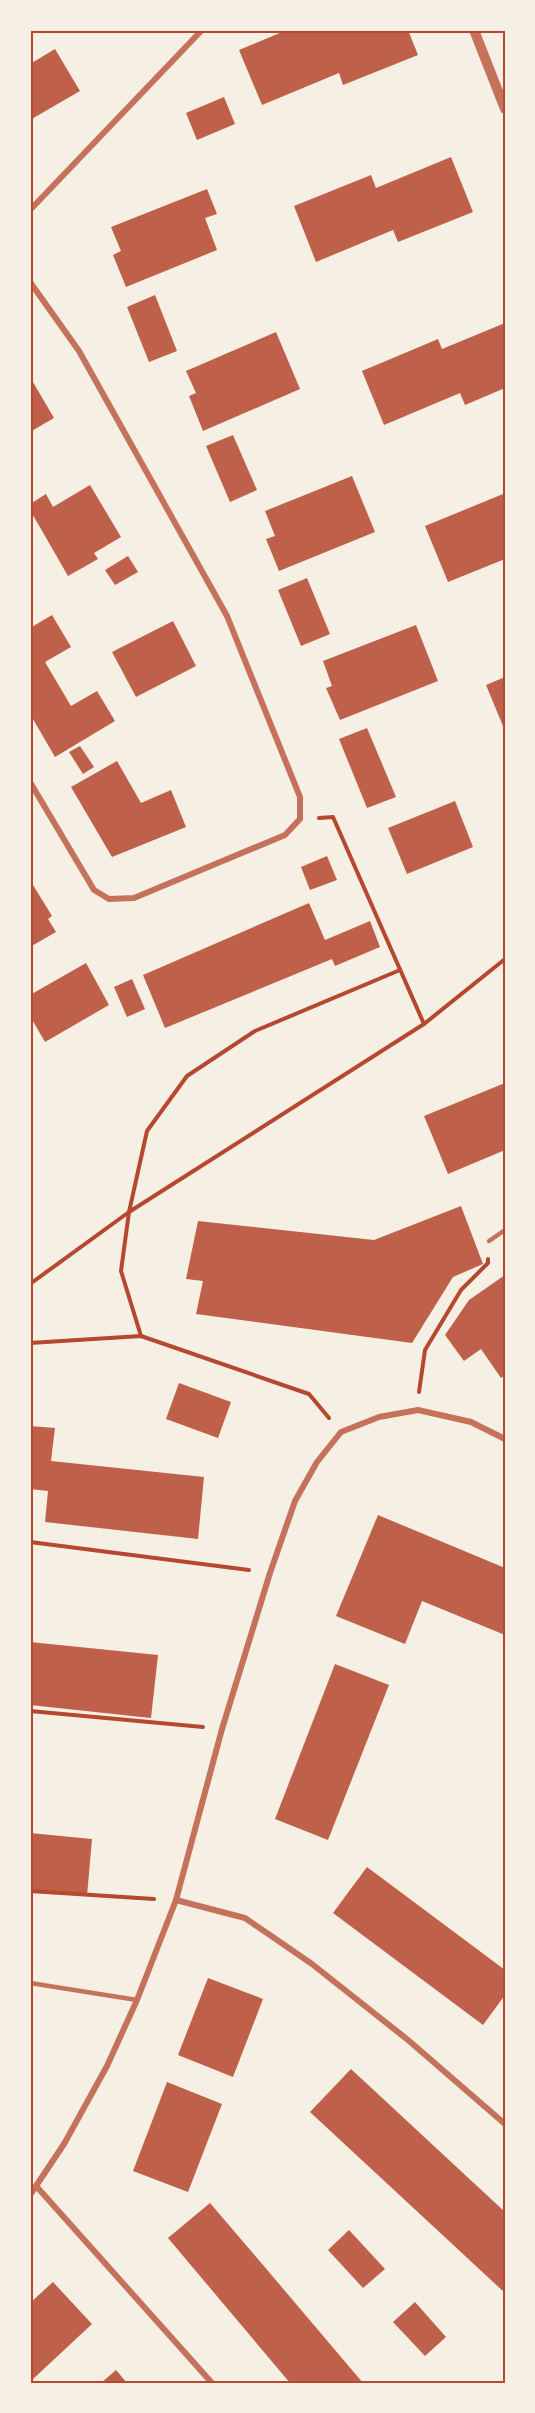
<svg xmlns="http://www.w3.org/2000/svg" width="535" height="2413" viewBox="0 0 535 2413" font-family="Inter,sans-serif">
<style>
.building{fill:#bf614a}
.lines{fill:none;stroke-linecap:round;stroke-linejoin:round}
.path{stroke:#b5482f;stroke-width:4}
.service{stroke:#c5725c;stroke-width:4.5}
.minor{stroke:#c5725c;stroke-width:6}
.tertiary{stroke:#c5725c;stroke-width:10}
.neatline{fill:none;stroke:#b5482f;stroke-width:2}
</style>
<rect width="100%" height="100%" fill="#f6efe4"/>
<g class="building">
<path d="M287,30H408L418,55L343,85L339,73L262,105L239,50Z"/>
<path d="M55,49L80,91L30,120V64Z"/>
<path d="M224,97L235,124L197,140L186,113Z"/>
<path d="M451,157L473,212L398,242L393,230L316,262L294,206L371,175L376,188Z"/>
<path d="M207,189L217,214L205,218L217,250L126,287L113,255L121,251L111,227Z"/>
<path d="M155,295L177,351L149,362L127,307Z"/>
<path d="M505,323V388L465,405L460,393L384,425L362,371L438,339L442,349Z"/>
<path d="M276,332L300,389L203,431L189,396L196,393L186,371Z"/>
<path d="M30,377L54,418L30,432Z"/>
<path d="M233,435L257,490L230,502L206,446Z"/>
<path d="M352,476L375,532L279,571L266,539L275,536L265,511Z"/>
<path d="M90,485L121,537L94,553L98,559L68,576L30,510V504L46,494L53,507Z"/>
<path d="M503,494L505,559L448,582L425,526Z"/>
<path d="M128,556L138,572L115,585L105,570Z"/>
<path d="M307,578L330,634L301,646L278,590Z"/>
<path d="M52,615L71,647L45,662L71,706L97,691L115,721L55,757L30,714V628Z"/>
<path d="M173,621L196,666L136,697L112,652Z"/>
<path d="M416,625L438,681L340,720L326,688L332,686L323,661Z"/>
<path d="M505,677V731L486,685Z"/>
<path d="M367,728L396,797L367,808L339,739Z"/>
<path d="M80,746L94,767L83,774L69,752Z"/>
<path d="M117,761L141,803L171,790L186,827L112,857L71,787Z"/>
<path d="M455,801L473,847L407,874L388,828Z"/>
<path d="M327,856L337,880L310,890L301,867Z"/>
<path d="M30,880L52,916L48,919L56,932L30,947Z"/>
<path d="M309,903L325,940L370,921L380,947L335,966L332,959L165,1028L143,975Z"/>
<path d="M86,963L109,1005L45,1042L30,1016V995Z"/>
<path d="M132,979L145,1009L127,1017L114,987Z"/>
<path d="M505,1083V1150L448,1174L424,1116Z"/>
<path d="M461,1206L483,1264L453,1277L412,1343L196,1314L203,1281L186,1279L198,1221L374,1240Z"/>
<path d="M505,1275V1375L501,1378L481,1349L464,1361L445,1335L469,1300Z"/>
<path d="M179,1383L231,1402L218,1438L166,1419Z"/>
<path d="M30,1426L55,1428L51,1461L204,1477L198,1539L45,1522L48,1491L30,1489Z"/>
<path d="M378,1515L505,1568V1635L422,1601L405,1644L336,1616Z"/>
<path d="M30,1642L158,1655L151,1718L30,1705Z"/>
<path d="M335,1664L389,1685L328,1840L275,1819Z"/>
<path d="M30,1833L92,1839L87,1896L30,1891Z"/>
<path d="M367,1867L505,1970V1995L483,2025L333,1913Z"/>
<path d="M208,1978L263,1999L233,2077L178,2055Z"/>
<path d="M351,2069L505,2212V2293L310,2112Z"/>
<path d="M167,2082L222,2104L188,2192L133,2171Z"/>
<path d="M210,2203L263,2265L363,2383H290L168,2238Z"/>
<path d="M349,2230L385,2269L363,2288L328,2250Z"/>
<path d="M53,2282L92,2324L32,2380L30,2303Z"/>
<path d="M415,2302L446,2337L425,2356L393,2322Z"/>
<path d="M116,2370L127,2383H101Z"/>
</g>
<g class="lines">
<g class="path">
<path d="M319,818L333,817L424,1024"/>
<path d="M30,1284L129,1212L424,1024L505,959"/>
<path d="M141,1336L121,1271L129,1212L147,1131L187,1076L255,1031L400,970"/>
<path d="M30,1343L141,1336L309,1394L329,1418"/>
<path d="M419,1392L425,1350L461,1290L488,1263V1259"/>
<path d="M30,1542L249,1570"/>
<path d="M30,1711L203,1727"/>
<path d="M30,1891L154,1899"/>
</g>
<g class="service">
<path d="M489,1241L505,1230"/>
<path d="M30,1983L137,2000"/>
</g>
<g class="minor">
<path d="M30,210L202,30"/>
<path d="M30,282L79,351L227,616L300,797V819L285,835L134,898L109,899L94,890L30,782"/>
<path d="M176,1900L245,1918L312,1964L408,2040L505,2124"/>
<path d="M37,2187L212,2383"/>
<path d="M30,2195L64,2144L107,2066L137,2000L176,1900L222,1729L270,1573L295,1501L317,1462L341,1432L379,1417L418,1410L471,1422L505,1439"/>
</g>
<path class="tertiary" d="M474,30L505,109"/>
</g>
<rect width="535" height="2413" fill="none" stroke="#f6efe4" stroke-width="63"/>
<rect x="32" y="32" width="472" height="2350" class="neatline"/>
</svg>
